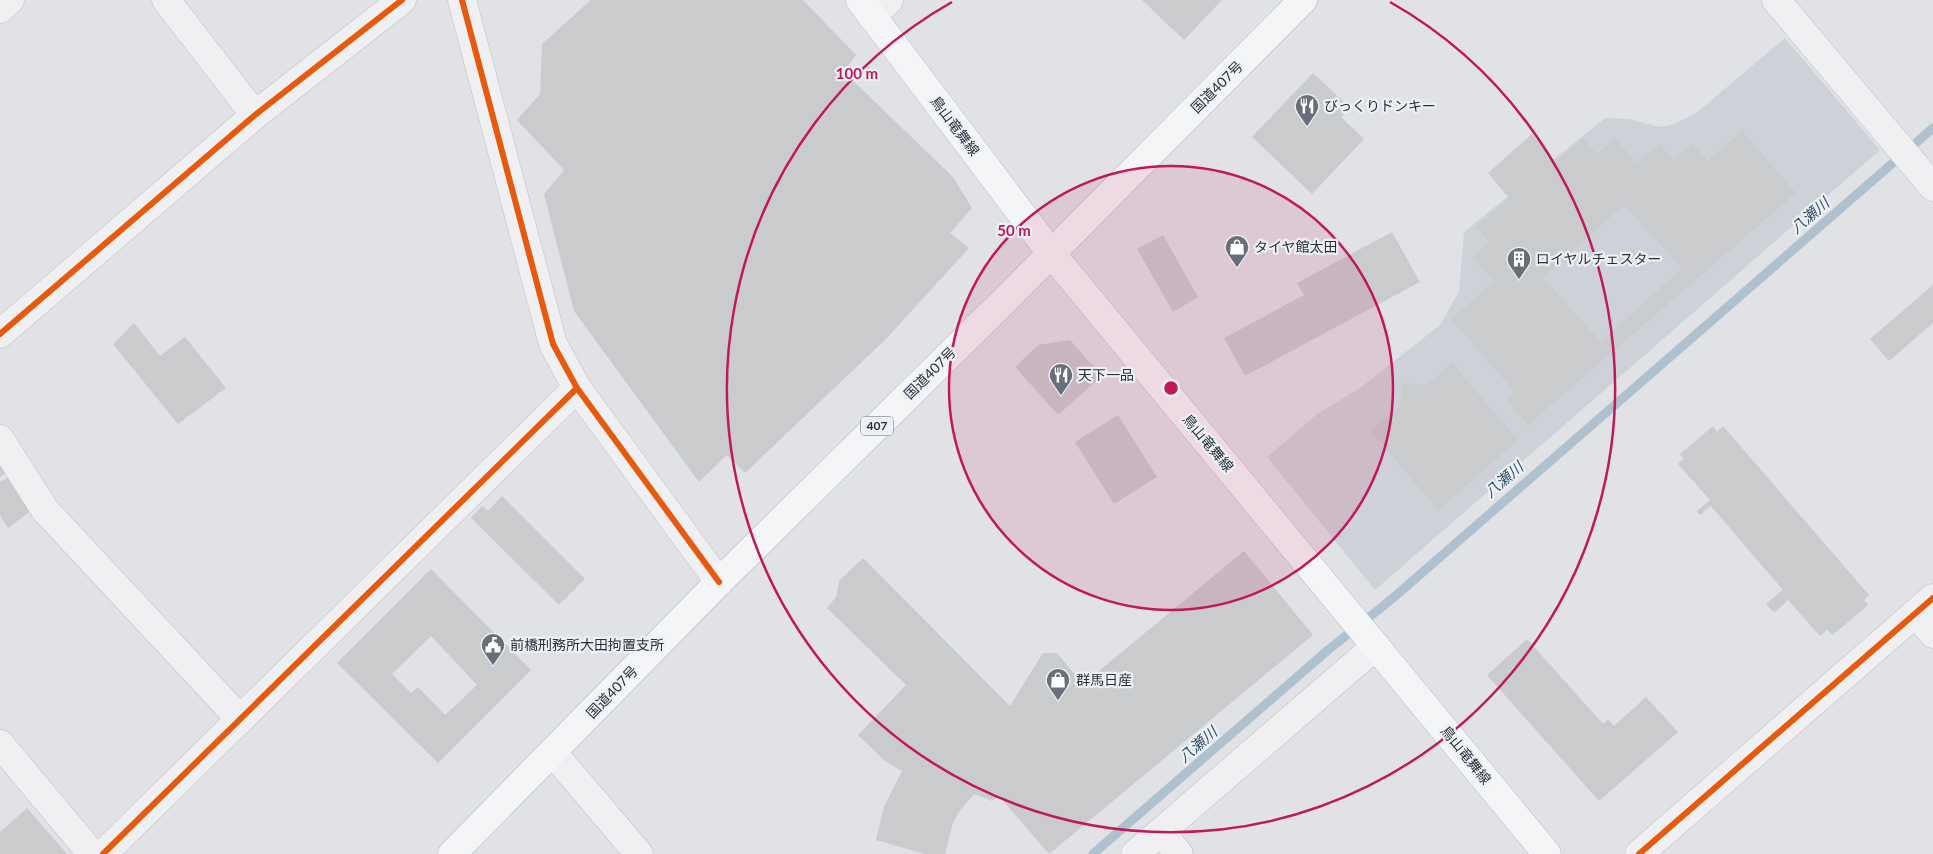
<svg xmlns="http://www.w3.org/2000/svg" width="1933" height="854" viewBox="0 0 1933 854" font-family="Lato,'Noto Sans JP',sans-serif">
<style>
.built{fill:#ced2d8}
.lines{fill:none;stroke-linecap:round;stroke-linejoin:round}
.stream{stroke:#afc0cf;stroke-width:9}
.building{fill:#c9cbcd;fill-rule:evenodd}
.minor-casing{stroke:#bec0c3;stroke-width:29}
.major-casing{stroke:#bcbfc3;stroke-width:29}
.highway-casing{stroke:#b2b5ba;stroke-width:29}
.minor{stroke:#f0f0f2;stroke-width:28}
.major{stroke:#f4f5f6;stroke-width:28}
.highway{stroke:#f4f5f6;stroke-width:28}
.cycleway-casing{stroke:#edf1f5;stroke-width:9}
.cycleway{stroke:#e8590c;stroke-width:6}
.ring{fill:none;stroke:#c2185b;stroke-width:2.5}
.labels{text-anchor:middle;stroke-width:4.5;stroke-linejoin:round;paint-order:stroke}
.shield{fill:#edf1f5;stroke:#636b74;stroke-width:1}
.shield-label{font-size:12px;font-weight:bold;fill:#28313d}
.street-label{font-size:14px;fill:#28313d;stroke:#edf1f5}
.poi-label{font-size:14px;fill:#28313d;stroke:#edf1f5;text-anchor:start}
.water-label{font-size:15px;font-style:italic;fill:#345170;stroke:#edf1f5}
.centre{fill:#c2185b;stroke:#edf1f5;stroke-width:2.5}
.ring-label{font-size:15px;text-anchor:middle;font-weight:bold;fill:#c2185b;stroke:#edf1f5;stroke-width:4.5;stroke-linejoin:round;paint-order:stroke}
</style>
<rect width="100%" height="100%" fill="#e0e2e5"/>
<path class="built" d="M1785,38L1880,150L1375,590L1267,457L1317,414L1360,388L1440,325L1459,291L1464,232L1605,118L1629,119L1660,127L1674,124L1695,114Z"/>
<g class="lines">
<path class="stream" d="M1093,854L1328,650L1393,598L1933,128"/>
</g>
<g class="building">
<path d="M591,0H803L856,55L844,72L953,177L972,208L950,233L969,248L886,339L745,473L727,455L699,482L574,311L544,194L564,170L517,120L540,94L542,44Z"/>
<path d="M1142,0H1222L1184,40Z"/>
<path d="M1313,73L1350,108L1341,117L1364,139L1312,194L1252,137Z"/>
<path d="M1742,131L1796,193L1528,425L1506,400L1515,392L1451,319L1494,282L1472,257L1489,242L1476,227L1509,198L1488,173L1532,134L1556,162L1583,138L1597,154L1615,138L1637,163L1660,144L1674,160L1693,144L1708,161ZM1624,205L1682,268L1601,342L1543,278Z"/>
<path d="M1392,232L1420,282L1245,376L1224,338L1304,295L1297,283Z"/>
<path d="M1163,235L1198,297L1173,312L1137,249Z"/>
<path d="M1933,285V323L1889,361L1870,339Z"/>
<path d="M134,323L160,356L185,337L226,388L178,424L113,344Z"/>
<path d="M1070,340L1102,376L1058,415L1015,367L1038,345Z"/>
<path d="M1452,363L1518,440L1438,510L1371,431L1400,406L1402,383L1427,385Z"/>
<path d="M1118,415L1157,477L1114,504L1075,442Z"/>
<path d="M1713,426L1717,432L1723,426L1869,595L1864,600L1868,605L1833,635L1827,630L1820,636L1788,600L1774,613L1766,604L1783,590L1711,506L1700,515L1697,511L1710,500L1678,464L1684,459L1680,454Z"/>
<path d="M0,455L9,471L0,477Z"/>
<path d="M15,474L36,507L8,528L0,515V482Z"/>
<path d="M502,496L585,579L559,605L471,518L482,506L488,511Z"/>
<path d="M1244,551L1313,635L1049,854L999,796L992,801L974,794L958,813L953,823L945,854H925L876,840L884,807L902,771L885,761L858,735L906,685L827,608L836,597L839,581L863,558L1010,706L1043,653H1057L1083,684Z"/>
<path d="M431,569L531,670L438,763L337,663ZM431,636L477,685L445,715L418,687L411,693L392,674Z"/>
<path d="M1527,639L1603,724L1608,719L1614,726L1646,697L1678,732L1599,801L1487,675Z"/>
<path d="M27,808L67,854H0V832Z"/>
</g>
<g class="lines">
<g class="minor-casing">
<g id="minor">
<path d="M166,0L255,115"/>
<path d="M462,0L553,344L577,388L719,582"/>
<path d="M1776,0L1933,187"/>
<path d="M0,9L10,0"/>
<path d="M872,17L889,0"/>
<path d="M0,334L255,115L402,0"/>
<path d="M0,439L45,510L240,719"/>
<path d="M1916,613L1933,634"/>
<path d="M0,744L92,854"/>
<path d="M553,753L639,854"/>
<path d="M1161,832L1179,854"/>
<path d="M103,854L577,388"/>
<path d="M1135,854L1376,646"/>
<path d="M1639,854L1933,598"/>
</g>
</g>
<g class="major-casing">
<path id="major" d="M860,0L1051,253L1547,854"/>
</g>
<g class="highway-casing">
<path id="highway" d="M452,854L719,582L1007,298L1303,0"/>
</g>
<use href="#minor" class="minor"/>
<use href="#major" class="major"/>
<use href="#highway" class="highway"/>
<g class="cycleway-casing">
<g id="cycleway">
<path d="M462,0L553,344L577,388L719,582"/>
<path d="M0,334L255,115L402,0"/>
<path d="M103,854L577,388"/>
<path d="M1639,854L1933,598"/>
</g>
</g>
<use href="#cycleway" class="cycleway"/>
</g>
<circle cx="1171" cy="388" r="222" fill="#c2185b" fill-opacity=".12"/>
<g class="ring">
<circle cx="1171" cy="388" r="222"/>
<path d="M1390 2A444 444 0 1 1 952 2"/>
</g>
<defs>
<g id="restaurant-pin" transform="scale(1.25)"><path d="M0 17L-7.5 6A9.5 9.5 0 1 1 7.5 6Z" fill="#686f78" stroke="#edf1f5"/><path d="M-5-6h1v4h1v-4h1v4h1v-4h1v5L-1.5 .5V6h-2V.5L-5-1ZM5-6V6H3V1.5H1.5Q1.5-4 5-6Z" fill="#fff"/></g>
<g id="shop-pin" transform="scale(1.25)"><path d="M0 17L-7.5 6A9.5 9.5 0 1 1 7.5 6Z" fill="#686f78" stroke="#edf1f5"/><path d="M-5-2.5h2.3a2.7 3.5 0 0 1 5.4 0H5L5.5 6h-11ZM-1.5-2.5h3a1.5 2.3 0 0 0-3 0Z" fill="#fff"/></g>
<g id="building-pin" transform="scale(1.25)"><path d="M0 17L-7.5 6A9.5 9.5 0 1 1 7.5 6Z" fill="#686f78" stroke="#edf1f5"/><path d="M-4-6H4V6H1V3H-1V6H-4ZM-2.5-4.3h1.7v1.8h-1.7ZM.8-4.3h1.7v1.8H.8ZM-2.5-1h1.7V.8h-1.7ZM.8-1h1.7V.8H.8Z" fill="#fff"/></g>
<g id="civic-pin" transform="scale(1.25)"><path d="M0 17L-7.5 6A9.5 9.5 0 1 1 7.5 6Z" fill="#686f78" stroke="#edf1f5"/><path d="M-.6-6.5H3V-4.5H.6V-3L4-1V1h2V6H-6V1h2V-1L-.6-3ZM-1.2 2.5V6h2.4V2.5Z" fill="#fff"/></g>
</defs>
<g fill-rule="evenodd">
<use href="#restaurant-pin" x="1307" y="106"/>
<use href="#shop-pin" x="1237" y="247"/>
<use href="#building-pin" x="1519" y="259"/>
<use href="#restaurant-pin" x="1061" y="375"/>
<use href="#civic-pin" x="493" y="645"/>
<use href="#shop-pin" x="1058" y="680"/>
</g>
<g class="labels">
<rect class="shield" x="861" y="416.5" width="32" height="19" rx="4"/>
<g class="shield-label">
<text x="877" y="430">407</text>
</g>
<g class="street-label">
<text transform="translate(1217 87) rotate(-45)" y="5">国道407号</text>
<text transform="translate(955 126) rotate(53)" y="5">鳥山竜舞線</text>
<text transform="translate(930 373) rotate(-45)" y="5">国道407号</text>
<text transform="translate(1208 443) rotate(50)" y="5">鳥山竜舞線</text>
<text transform="translate(612 692) rotate(-46)" y="5">国道407号</text>
<text transform="translate(1466 755) rotate(51)" y="5">鳥山竜舞線</text>
</g>
<g class="poi-label">
<text x="1324" y="111">びっくりドンキー</text>
<text x="1254" y="252">タイヤ館太田</text>
<text x="1536" y="264">ロイヤルチェスター</text>
<text x="1078" y="380">天下一品</text>
<text x="510" y="650">前橋刑務所大田拘置支所</text>
<text x="1076" y="685">群馬日産</text>
</g>
<g class="water-label">
<text transform="translate(1810 216) rotate(-41)" y="5">八瀬川</text>
<text transform="translate(1504 480) rotate(-41)" y="5">八瀬川</text>
<text transform="translate(1198 745) rotate(-41)" y="5">八瀬川</text>
</g>
</g>
<circle cx="1171" cy="388" r="8" class="centre"/>
<g class="ring-label">
<text x="857" y="79">100 m</text>
<text x="1014" y="236">50 m</text>
</g>
</svg>
